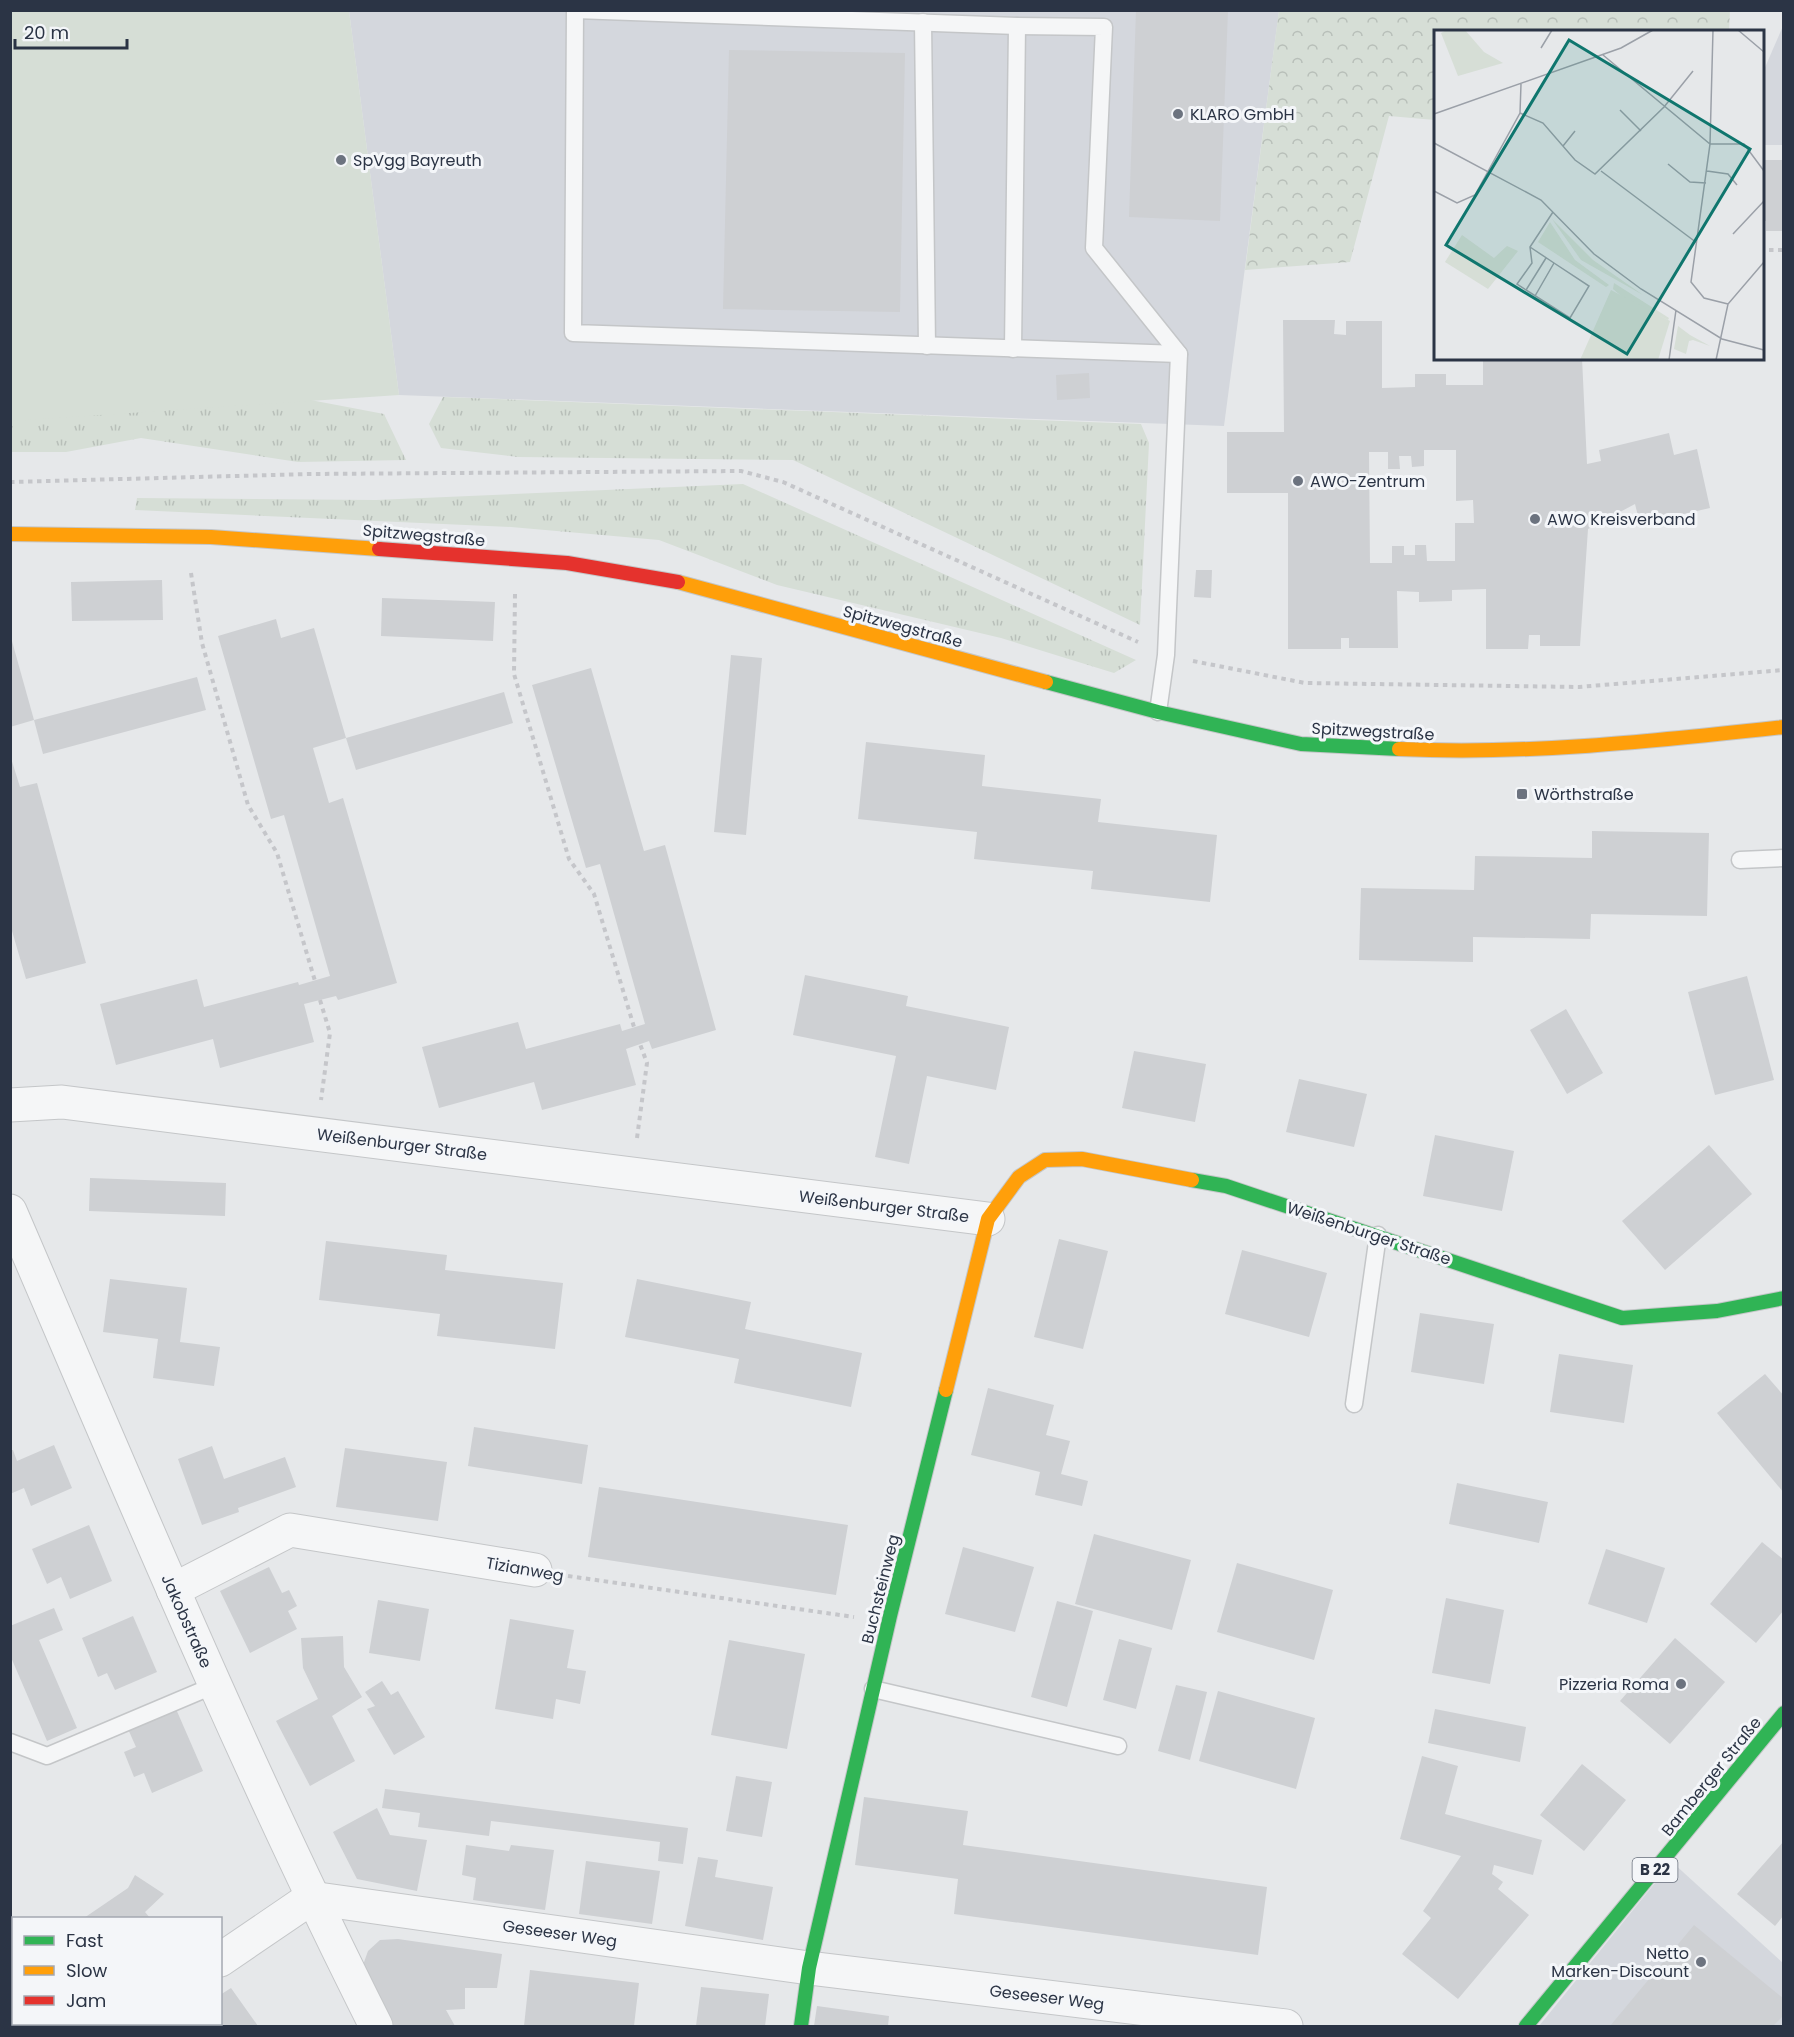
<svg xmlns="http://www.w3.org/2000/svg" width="1794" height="2037" viewBox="0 0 1794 2037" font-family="Poppins,sans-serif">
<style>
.built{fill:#d4d7dd}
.grass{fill:url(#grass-tufts)}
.forest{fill:url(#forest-crowns)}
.green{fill:#d6ded6}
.building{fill:#ced0d3;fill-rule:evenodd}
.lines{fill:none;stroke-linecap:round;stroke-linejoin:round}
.lane-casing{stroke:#c4c6c8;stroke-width:19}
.street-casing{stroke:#c4c6c8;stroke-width:35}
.fast-casing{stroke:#c4c6c8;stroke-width:16}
.slow-casing{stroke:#c4c6c8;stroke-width:16}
.jam-casing{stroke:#c4c6c8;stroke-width:16}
.path{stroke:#c5c6ca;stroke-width:4;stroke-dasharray:4.5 4.5;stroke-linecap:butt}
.lane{stroke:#f5f6f7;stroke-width:16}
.street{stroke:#f5f6f7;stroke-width:33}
.fast{stroke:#30b455;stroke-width:14}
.slow{stroke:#ff9f0a;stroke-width:14}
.jam{stroke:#e5322d;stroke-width:14}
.poi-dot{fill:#6c737f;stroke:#f4f6f9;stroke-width:2}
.labels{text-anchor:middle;stroke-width:6;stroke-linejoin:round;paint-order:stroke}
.shield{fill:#f4f6f9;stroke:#676e7b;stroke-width:1.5}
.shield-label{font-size:15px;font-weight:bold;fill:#2b3445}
.poi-label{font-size:16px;fill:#2b3445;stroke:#f4f6f9;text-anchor:start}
.street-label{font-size:16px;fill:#2b3445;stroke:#f4f6f9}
.inset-road{fill:none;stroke:#9ba0a8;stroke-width:1.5}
.view{fill:#0f766e;fill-opacity:0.15;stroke:#0f766e;stroke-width:3}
.inset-edge{fill:none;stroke:#2b3445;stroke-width:3}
</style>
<defs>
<pattern id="grass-tufts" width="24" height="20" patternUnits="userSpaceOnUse" patternTransform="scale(1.5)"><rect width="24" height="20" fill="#d6ded6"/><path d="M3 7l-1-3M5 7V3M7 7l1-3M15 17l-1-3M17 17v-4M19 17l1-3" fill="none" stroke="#b8bfb9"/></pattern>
<pattern id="forest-crowns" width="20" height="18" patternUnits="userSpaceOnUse" patternTransform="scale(1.5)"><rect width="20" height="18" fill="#d6ded6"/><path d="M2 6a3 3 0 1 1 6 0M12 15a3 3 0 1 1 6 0" fill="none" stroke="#b8bfb9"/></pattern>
</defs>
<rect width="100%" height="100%" fill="#e6e8ea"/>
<g class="built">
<path d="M349,11H1279L1224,426L399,395Z"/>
<path d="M1783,26V145H1763V72Z"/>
<path d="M1672,1862L1783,1963V2026H1539Z"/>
</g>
<g class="grass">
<path d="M11,369L253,389L384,414L406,460L298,462L141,438L66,452H11Z"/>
<path d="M443,397L1141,424L1149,443L1140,625L793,460L518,457L441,448L429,424Z"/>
<path d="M743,484L1136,660L1114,673L1001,638L777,585L659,540L511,527L135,510L137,498L376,500Z"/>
</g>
<path class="forest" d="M1279,10H1730L1729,31L1436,32L1435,120L1389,116L1350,262L1245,270Z"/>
<path class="green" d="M11,10L349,11L399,395L11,421Z"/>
<g class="building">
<path d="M1136,10H1228L1220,221L1129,217Z"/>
<path d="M729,50L905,53L900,312L723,309Z"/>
<path d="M1762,160H1784V231H1766V221H1762Z"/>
<path d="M1283,320H1335L1334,334L1346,335V321H1382V388L1415,387V374H1446V385H1483V358H1582L1587,464L1601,461L1599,450L1669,433L1674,455L1697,449L1710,508L1640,524L1635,504L1588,529L1580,646H1540V635H1529L1528,649H1486V589L1452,590V601L1419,602V592L1397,591L1398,648H1349V638H1341V649H1288V493H1227V432H1284ZM1424,450H1456V501L1473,500L1474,523H1455V561H1427L1426,545H1415V555H1404V546H1392V563H1370L1369,452H1388V469H1400L1399,456H1411L1412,467L1424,466Z"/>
<path d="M1089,373L1090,398L1057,400L1056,375Z"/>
<path d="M1196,570H1212L1211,598L1194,597Z"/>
<path d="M162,580L163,620L72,621L71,582Z"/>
<path d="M382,598L495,602L493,641L381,636Z"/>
<path d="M276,619L281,638L314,628L346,738L313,748L329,803L343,798L397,983L338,1000L336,996L304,1004L314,1042L220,1068L213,1039L116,1065L100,1004L197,979L204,1007L298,982L299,985L330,976L284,815L271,819L218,636Z"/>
<path d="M10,634L34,720L10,727Z"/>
<path d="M731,655L762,658L746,835L714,832Z"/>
<path d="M591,668L644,851L665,845L716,1030L652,1049L649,1041L626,1049L636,1085L542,1110L534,1082L439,1108L422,1047L518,1022L526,1049L620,1024L622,1031L645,1024L600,864L586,868L532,685Z"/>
<path d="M197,677L206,710L43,754L34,720Z"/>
<path d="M504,692L513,723L356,770L346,738Z"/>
<path d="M866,742L985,755L982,786L1101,799L1098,822L1217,835L1210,902L1091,889L1093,871L974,859L977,832L858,819Z"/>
<path d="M10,755L20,787L37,783L86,963L26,979L10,924Z"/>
<path d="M1592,831L1709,833L1707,916L1591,914L1590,939L1473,937V962L1359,960L1361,888L1474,890L1475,856L1592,858Z"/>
<path d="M805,975L908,996L906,1006L1009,1027L996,1090L927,1076L909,1164L875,1157L896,1056L793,1035Z"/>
<path d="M1747,976L1774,1080L1715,1095L1688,992Z"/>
<path d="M1566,1009L1603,1073L1567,1094L1530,1030Z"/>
<path d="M1134,1051L1206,1064L1195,1122L1122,1108Z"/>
<path d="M1299,1079L1367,1094L1354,1147L1286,1132Z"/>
<path d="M1435,1135L1514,1151L1502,1211L1423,1196Z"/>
<path d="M1709,1145L1752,1194L1665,1270L1622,1221Z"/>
<path d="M90,1178L226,1183L225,1216L89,1211Z"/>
<path d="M1059,1239L1108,1251L1083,1349L1034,1337Z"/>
<path d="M326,1241L447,1255L445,1270L563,1283L555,1349L437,1336L440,1314L319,1300Z"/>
<path d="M1242,1250L1327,1273L1309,1337L1225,1314Z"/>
<path d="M110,1279L187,1288L180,1342L220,1347L214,1386L153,1378L158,1339L103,1332Z"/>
<path d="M637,1279L751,1302L745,1329L862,1353L851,1407L734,1383L739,1359L625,1337Z"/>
<path d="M1420,1313L1494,1324L1484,1384L1411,1372Z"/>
<path d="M1559,1354L1633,1365L1624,1423L1550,1412Z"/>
<path d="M1765,1374L1784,1396V1493L1717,1413Z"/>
<path d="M988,1388L1054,1405L1046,1435L1070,1441L1061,1474L1088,1481L1082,1506L1035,1495L1040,1472L971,1455Z"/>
<path d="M474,1427L588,1445L582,1484L468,1466Z"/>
<path d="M54,1445L72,1488L31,1506L24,1488L10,1494V1450H13L17,1461Z"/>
<path d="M212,1446L224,1479L285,1457L296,1487L238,1508L239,1512L202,1525L178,1459Z"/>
<path d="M345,1448L447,1462L438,1521L336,1507Z"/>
<path d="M1457,1483L1548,1502L1539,1543L1449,1524Z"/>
<path d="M599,1487L848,1525L836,1595L588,1557Z"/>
<path d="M89,1525L112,1581L70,1599L61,1577L47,1584L32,1549Z"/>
<path d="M1094,1534L1191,1560L1172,1630L1075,1604Z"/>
<path d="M1762,1542L1784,1560V1610L1756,1643L1710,1604Z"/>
<path d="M963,1547L1034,1567L1015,1632L945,1614Z"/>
<path d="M1606,1549L1665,1568L1647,1623L1588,1604Z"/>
<path d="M1237,1563L1333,1590L1314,1660L1217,1632Z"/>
<path d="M269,1567L282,1593L289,1590L297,1606L288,1611L297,1629L250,1653L220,1591Z"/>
<path d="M1446,1598L1504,1610L1490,1684L1432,1673Z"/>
<path d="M378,1600L429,1609L420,1661L369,1653Z"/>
<path d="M1057,1601L1093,1611L1067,1707L1031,1697Z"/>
<path d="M54,1608L63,1630L39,1640L77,1728L47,1741L10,1655V1626Z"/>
<path d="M133,1616L157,1672L115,1690L107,1673L98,1677L82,1638Z"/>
<path d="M510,1619L574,1630L567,1668L586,1671L580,1704L556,1699L553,1719L495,1709Z"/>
<path d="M343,1636L344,1667L362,1697L332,1716L355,1761L310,1786L276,1721L318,1699L303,1668L301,1638Z"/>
<path d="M1675,1638L1725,1682L1670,1744L1620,1701Z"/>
<path d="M1119,1639L1152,1648L1136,1709L1103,1700Z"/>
<path d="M729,1640L805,1654L787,1749L711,1735Z"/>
<path d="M382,1681L391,1695L398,1691L425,1737L394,1755L367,1709L375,1706L365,1692Z"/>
<path d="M1176,1685L1207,1692L1190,1760L1158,1751Z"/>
<path d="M1218,1691L1315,1718L1296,1789L1199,1761Z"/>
<path d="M176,1709L203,1771L152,1793L144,1773L134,1777L124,1752L136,1747L128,1729Z"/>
<path d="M1435,1709L1526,1727L1520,1762L1428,1743Z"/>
<path d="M1422,1756L1458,1766L1445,1814L1542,1840L1533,1875L1494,1865L1492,1874L1503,1882L1498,1889L1529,1915L1458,1999L1402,1954L1431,1918L1423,1911L1461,1856L1400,1839Z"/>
<path d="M1582,1764L1626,1800L1584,1851L1540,1815Z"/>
<path d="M736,1776L772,1782L762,1837L726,1831Z"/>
<path d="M385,1789L688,1828L683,1864L658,1861L660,1842L491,1821L489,1836L418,1827L420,1813L382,1808Z"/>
<path d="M864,1797L968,1811L963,1845L1267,1887L1258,1955L954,1914L958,1879L855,1865Z"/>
<path d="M377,1808L390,1835L427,1840L417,1891L357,1879L333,1832Z"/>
<path d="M1784,1841V1915L1775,1926L1737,1894Z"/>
<path d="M466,1845L509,1851L511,1845L554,1850L545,1910L473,1900L476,1878L462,1875Z"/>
<path d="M698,1857L718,1860L715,1877L773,1887L763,1940L685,1926Z"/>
<path d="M586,1861L660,1871L652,1924L579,1914Z"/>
<path d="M135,1875L164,1894L145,1912L150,1918H84L128,1888Z"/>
<path d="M1694,1925L1784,1999V2015L1773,2026H1610Z"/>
<path d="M10,1939L14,1940V1990H10Z"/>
<path d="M398,1939L502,1954L497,1988H465V2009L446,2010L455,2026H393L366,1981L363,1965L368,1951L380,1940Z"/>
<path d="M530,1970L639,1983L634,2026H524Z"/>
<path d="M701,1987L769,1994L765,2026H696Z"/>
<path d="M231,1988L258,2026H175L179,2024H220V1995Z"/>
<path d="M817,2006L889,2016L888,2026H814Z"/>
</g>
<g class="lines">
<g class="lane-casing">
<g id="lane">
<path d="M575,10L573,333L1179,354"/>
<path d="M575,10L1017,26L1013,349"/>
<path d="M923,22L927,346"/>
<path d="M1017,26L1104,27L1094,248L1179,354L1166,655L1158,712"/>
<path d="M1740,860L1784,858"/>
<path d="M1354,1404L1378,1235"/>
<path d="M873,1689L1118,1746"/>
<path d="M10,1742L47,1756L215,1685"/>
</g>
</g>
<g class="street-casing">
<g id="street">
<path d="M10,1105L62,1102L988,1219"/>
<path d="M10,1211C128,1485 242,1760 376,2026"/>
<path d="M173,1590L290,1530L535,1570"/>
<path d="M220,1960L311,1898L809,1968L1286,2026"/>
<path d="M123,2026L127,2024"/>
</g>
</g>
<g class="fast-casing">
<g id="fast">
<path d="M1046,682L1158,712L1301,744L1399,749"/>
<path d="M1192,1180L1226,1186L1622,1318L1717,1311L1784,1298"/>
<path d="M801,2026L809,1968L890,1616L946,1390"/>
<path d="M1526,2026L1784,1713"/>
</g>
</g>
<g class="slow-casing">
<g id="slow">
<path d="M10,534L211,537L379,549"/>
<path d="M678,582L1046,682"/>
<path d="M1399,749C1529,755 1655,741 1784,727"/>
<path d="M946,1390L988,1219L1019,1177L1045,1160L1082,1159L1192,1180"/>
</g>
</g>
<g class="jam-casing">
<path id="jam" d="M379,549L567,563L678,582"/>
</g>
<g class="path">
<path d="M1769,250H1784"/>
<path d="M10,482L310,474L741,471L783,482L1138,642"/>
<path d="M191,573L202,643L248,805L277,853L315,981"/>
<path d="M515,594L514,674L569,859L594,894L634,1027"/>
<path d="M1193,661L1305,683L1579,687L1784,670"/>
<path d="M320,1000L330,1033L321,1100"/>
<path d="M637,1138L647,1063L640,1044"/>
<path d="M568,1576L854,1617"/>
</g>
<use href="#lane" class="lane"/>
<use href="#street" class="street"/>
<use href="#fast" class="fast"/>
<use href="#slow" class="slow"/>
<use href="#jam" class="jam"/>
</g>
<g class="poi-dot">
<circle cx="1178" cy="114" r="6"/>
<circle cx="341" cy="160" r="6"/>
<circle cx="1298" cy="481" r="6"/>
<circle cx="1535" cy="519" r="6"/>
<rect x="1516" y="788" width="12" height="12" rx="3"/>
<circle cx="1681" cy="1684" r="6"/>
<circle cx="1701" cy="1962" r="6"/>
</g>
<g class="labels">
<rect class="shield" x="1632.5" y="1858" width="45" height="24" rx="4.5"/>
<g class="shield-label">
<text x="1655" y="1875">B 22</text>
</g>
<g class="poi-label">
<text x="1190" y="120">KLARO GmbH</text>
<text x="353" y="166">SpVgg Bayreuth</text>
<text x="1310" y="487">AWO-Zentrum</text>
<text x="1547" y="525">AWO Kreisverband</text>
<text x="1534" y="800">Wörthstraße</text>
<text x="1669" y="1690" text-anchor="end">Pizzeria Roma</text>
<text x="1689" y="1959" text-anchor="end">Netto<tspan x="1689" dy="18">Marken-Discount</tspan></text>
</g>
<g class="street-label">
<text transform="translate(424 535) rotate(5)" y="6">Spitzwegstraße</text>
<text transform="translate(903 626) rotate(15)" y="6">Spitzwegstraße</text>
<text transform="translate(1373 731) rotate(3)" y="6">Spitzwegstraße</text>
<text transform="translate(402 1144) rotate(7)" y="6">Weißenburger Straße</text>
<text transform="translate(884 1206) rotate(7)" y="6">Weißenburger Straße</text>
<text transform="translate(1369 1233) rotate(18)" y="6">Weißenburger Straße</text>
<text transform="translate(525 1569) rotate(10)" y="6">Tizianweg</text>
<text transform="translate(880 1589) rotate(-76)" y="6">Buchsteinweg</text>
<text transform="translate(187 1621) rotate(66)" y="6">Jakobstraße</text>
<text transform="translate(1711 1776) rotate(-51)" y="6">Bamberger Straße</text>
<text transform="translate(560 1933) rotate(8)" y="6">Geseeser Weg</text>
<text transform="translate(1047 1997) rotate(7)" y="6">Geseeser Weg</text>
</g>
</g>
<g transform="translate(1434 30)">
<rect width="330" height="330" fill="#e6e8ea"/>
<path d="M118,189L159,230L209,265L147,230ZM116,192L141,230L175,255L172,257L104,212ZM180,253L235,288L234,290L191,269L179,259ZM244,296L256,305L276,316L259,310L255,311L252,324L240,319Z" fill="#d6ded6"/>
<path d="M28,205L60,228L73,216L84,221L54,259L11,232Z" fill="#d6ded6"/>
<path d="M13,0H31L50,22L69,33L24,46L7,3ZM177,260L236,291L224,330H146Z" fill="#d6ded6"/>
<path class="inset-road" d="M279,0L276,114L257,252L270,268L294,274M304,0L330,22M107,18L118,0M169,25L276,114H310L330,141M186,80L207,101M86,83L109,93L141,130L161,144L230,77L259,41M0,84L187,18L219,0M0,113L107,170L160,224L207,259L288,309L330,320M129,116L141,101M234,134L256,152L272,153M167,141L263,213M273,141L294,144L303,155M0,161L23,173L41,165L86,83L87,54M299,204L330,171M96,217L120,233L155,256L136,288L92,260L112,228M92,260L83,254L98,233L96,217L119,182M101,266L120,233M235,330L242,280M282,330L294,274L330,232"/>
<path class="view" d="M135,10L316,119L193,324L12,215Z"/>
<rect width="330" height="330" class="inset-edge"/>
</g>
<rect width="1794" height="2037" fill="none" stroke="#2b3445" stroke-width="24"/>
<rect x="12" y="1917" width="210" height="108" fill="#f4f6f9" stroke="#a4a8b1" stroke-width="1.5"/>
<rect x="24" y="1936" width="30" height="9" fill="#30b455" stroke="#a4a8b1" stroke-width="1.5"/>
<text x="66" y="1947" font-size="18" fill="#2b3445">Fast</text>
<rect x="24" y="1966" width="30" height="9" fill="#ff9f0a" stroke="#a4a8b1" stroke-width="1.5"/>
<text x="66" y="1977" font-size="18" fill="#2b3445">Slow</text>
<rect x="24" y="1996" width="30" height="9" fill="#e5322d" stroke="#a4a8b1" stroke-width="1.5"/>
<text x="66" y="2007" font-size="18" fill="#2b3445">Jam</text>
<path d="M15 39v9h112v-9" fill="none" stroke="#2b3445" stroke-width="3"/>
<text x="24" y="39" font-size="18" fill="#2b3445" stroke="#f4f6f9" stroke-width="4.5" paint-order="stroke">20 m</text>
</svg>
